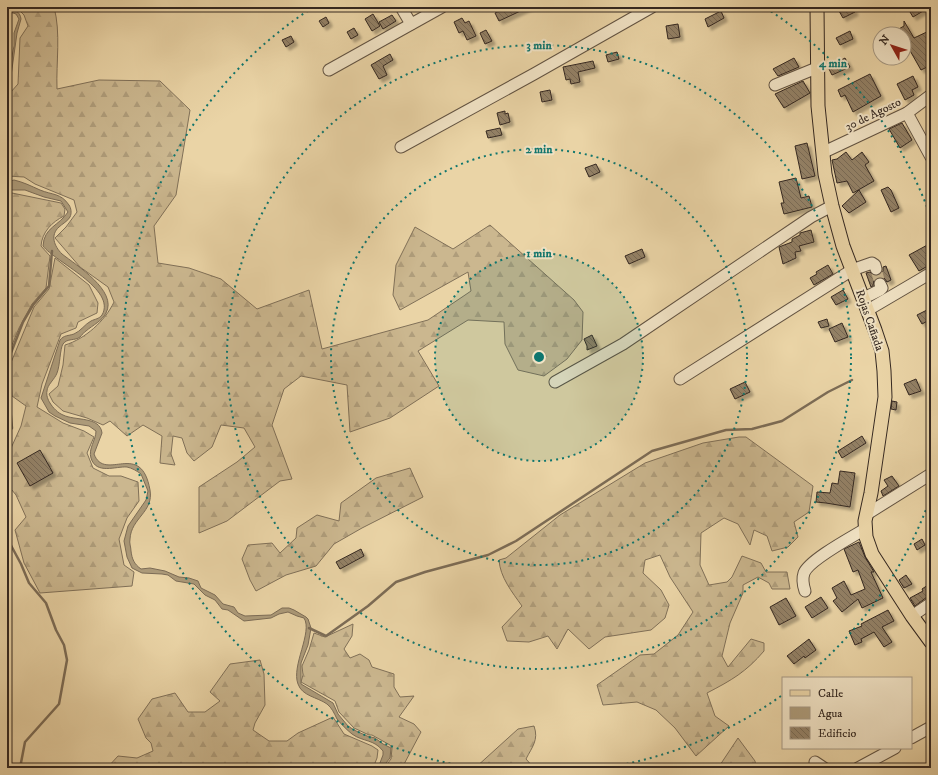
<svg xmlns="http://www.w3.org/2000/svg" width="938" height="775" viewBox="0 0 938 775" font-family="'IM FELL DW Pica',serif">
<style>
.forest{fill:url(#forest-firs);stroke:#807058}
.water{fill:#ac9a79;stroke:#7c6c56}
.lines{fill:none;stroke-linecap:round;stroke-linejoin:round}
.stream{stroke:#7c6c56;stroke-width:2.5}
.building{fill:url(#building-back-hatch);stroke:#342821;filter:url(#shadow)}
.minor-tunnel{stroke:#c6b28b;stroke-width:11;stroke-dasharray:11 5.5;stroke-linecap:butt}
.minor-casing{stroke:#625342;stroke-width:13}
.major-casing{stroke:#342821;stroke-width:15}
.minor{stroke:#f1e3c5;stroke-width:11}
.major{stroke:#ead4a6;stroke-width:13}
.ring{fill:none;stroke:#0f766e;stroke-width:2;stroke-dasharray:2 4}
.labels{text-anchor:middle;stroke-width:4;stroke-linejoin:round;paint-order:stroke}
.street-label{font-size:12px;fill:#342821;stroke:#f1e3c5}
.centre{fill:#0f766e;stroke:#f1e3c5;stroke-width:2}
.ring-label{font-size:12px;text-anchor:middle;font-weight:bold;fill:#0f766e;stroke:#f1e3c5;stroke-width:4;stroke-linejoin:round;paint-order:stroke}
</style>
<defs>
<pattern id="forest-firs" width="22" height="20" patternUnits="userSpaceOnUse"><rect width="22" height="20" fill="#cbb78f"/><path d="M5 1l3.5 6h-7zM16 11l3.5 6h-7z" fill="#af9d7b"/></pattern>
<pattern id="building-back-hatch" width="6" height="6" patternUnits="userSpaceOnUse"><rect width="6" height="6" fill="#938166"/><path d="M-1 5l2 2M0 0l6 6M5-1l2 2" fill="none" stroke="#796a54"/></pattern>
<filter id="shadow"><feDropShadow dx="3.5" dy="3.5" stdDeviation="1" flood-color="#0004"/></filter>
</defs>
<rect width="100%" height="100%" fill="#ead4a6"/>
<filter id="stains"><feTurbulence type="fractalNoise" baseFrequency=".005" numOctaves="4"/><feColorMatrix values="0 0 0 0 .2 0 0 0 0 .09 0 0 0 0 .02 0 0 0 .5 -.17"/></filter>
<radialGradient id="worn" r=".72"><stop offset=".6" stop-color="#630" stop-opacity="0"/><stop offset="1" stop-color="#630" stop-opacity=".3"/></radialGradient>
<g class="forest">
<path d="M16,7H54C61,33 56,62 57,89L99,80L160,81L190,110L176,195L154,226L158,263L189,268L221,279L257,309L309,290L322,349L428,320L471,291L468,272L400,310L393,295L396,265L415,227L453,249L490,225L574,300L583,312L582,340L567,359L544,376L518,370L505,344L504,322L468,320L418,351L439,386L390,418L350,432L347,385L301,376L284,389L272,425L292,479L280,481L227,521L199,533V487L237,462L255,447L244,428L221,425L212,447L194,461L187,453L182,438L173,436L171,454L175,465L160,463L162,436L143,425L127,436L110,421L103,425L87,418L63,411L53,402L49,394L58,386L63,365L65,345C85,339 105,321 114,302L108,287L80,267L55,238L66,227L77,212L74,200L35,184L24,177L7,176V93H10L18,84L20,38L28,26L24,15Z"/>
<path d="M7,192L61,203L65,209L64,216C52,222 42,232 41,246L50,256L46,288L32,304L19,328L7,357Z"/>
<path d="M55,258L89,285L98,303L97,313L78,322L76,328L61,334L42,384L37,407L63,423L84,431L94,437L87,453L93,468L109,476H121L138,482L139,501L127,518L119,539L124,565L134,572L132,586L40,593L24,563L15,530L26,517L16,495L7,484V457L21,426L26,406L12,396L10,365L34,307L49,289Z"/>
<path d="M739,437H746L813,486L809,512L794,522L798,537L788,547L772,551L767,536L754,530L750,545L738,524L724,518L701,533L700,565L709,585L727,582L732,577L742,556L761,563L766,572H787L790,589H772L769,583L758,577L743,585V593L730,623L722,656L728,667L751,639L764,643V651C746,672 732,680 707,693L715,716L729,726L696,756L675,728L656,710L637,702L603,705L597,685L640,655L654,654L678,635L693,612L670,577L660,555L645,560L643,573L661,590L669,605L665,618L651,630L605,637L589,649L568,629L557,649L548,636L529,642L507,641L502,627L522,606C512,592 500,577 499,560L506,558L560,515L645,463L703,443Z"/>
<path d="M410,468L423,497L362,528L334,544L316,566L286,575L256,591L250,580L242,559L248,545L272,543L280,553L296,538L297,528L317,515L339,521L341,503L376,478Z"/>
<path d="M353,624L352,636L344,649L350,658L360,654L369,660L372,667L394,674V687L400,697L414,696L399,717L414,724L421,732L402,768H384L391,759L392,748L390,745L372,735H369L354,728L339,712L335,701L301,682L303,675L302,666L309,650L314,633L325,637Z"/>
<path d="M260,660L264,674L265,705L255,723L253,730L269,741H287L298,733L333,717L344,734L372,746L378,750L377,758L373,768H107L118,756L137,758L153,751L151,743L146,738L138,719L152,699L175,693L188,712H205L220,701L210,692L230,664Z"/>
<path d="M534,726C539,740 532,747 526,759L534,768H475L518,729Z"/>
<path d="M738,738L755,761L756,768H718Z"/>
</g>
<g class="water">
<path d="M7,10C14,9 20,11 21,19L17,33L11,76L7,81V74L10,66L14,46V33L19,19L16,14L10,12L7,13Z"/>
<path d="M14,180C23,182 31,186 40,190C52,195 61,193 69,205C71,208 72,213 70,217C68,221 62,224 59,227C50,235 54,246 62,254C76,265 118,291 106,313C102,321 93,325 86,331C84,332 82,335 80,337C75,341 67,338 63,344C60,348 60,366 57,373C55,379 47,385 47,391C46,395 48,400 50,403C53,408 58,413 63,415C75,421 100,416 102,433L94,454C105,483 141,439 150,490C154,512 131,518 130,539C129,543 131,547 131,551C132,559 134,564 141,569L150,568L165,571L179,577L189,578L198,581L201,588L215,595L223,604L234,607L238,613L245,616L271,615L282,608H289L294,610L306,617L308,619L311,628L308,645L301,663V684L333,703L338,714L348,726L354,730L367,736L375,738L383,744L391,748L390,758L382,768H378L383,755V751C374,739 363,742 352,734C347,730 341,724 337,719C334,713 332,708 327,704C317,697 302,696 298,684C291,666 313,632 304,618L297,616L288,612L279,614L271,618L244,621L228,610L222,609L215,600L205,595L194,584L176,581L168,575L162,574L142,573L132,568L127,557L124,541L128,526L146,500L148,491L141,474C137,471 132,468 127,467C116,466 96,475 91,458C88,449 96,440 96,431L89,426L70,423L55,416L49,412L41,398L60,340C64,335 68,336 74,334C81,331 85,324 91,321C95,319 99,319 102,315C117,289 55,262 43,246C44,227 59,226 68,212L61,201L44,197L25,190H7V182Z"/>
</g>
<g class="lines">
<g class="stream">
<path d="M7,363L23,322L33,305L49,286L52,251"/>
<path d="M7,373L12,428L7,433"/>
<path d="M7,538L21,564L29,583L46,603L56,630L64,645L67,660L59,704L25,742L20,768"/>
<path d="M309,628L326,636L368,606L396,582L425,572L488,555L516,541L652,451L726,430L752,429L782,421L828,392L852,380"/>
</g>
</g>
<g class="building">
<path d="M508,7H529L499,21L495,13Z"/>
<path d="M846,7H852L855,12L843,18L839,11Z"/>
<path d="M907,7H930L913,17Z"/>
<path d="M721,11L724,18L708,27L705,19Z"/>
<path d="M373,14L380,26L372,31L365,19Z"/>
<path d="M392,15L396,21L383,29L379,22Z"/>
<path d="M326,17L329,23L323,27L319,21Z"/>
<path d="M462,18L465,23L469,21L476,36L467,40L463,31L459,33L454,22Z"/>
<path d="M904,21L914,38L931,30V65L921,70L904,40V34H890L904,26Z"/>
<path d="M678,24L680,37L668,39L666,26Z"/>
<path d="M354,28L358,35L351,39L347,32Z"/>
<path d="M486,30L492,41L485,44L480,33Z"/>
<path d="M850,31L853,39L840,45L836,38Z"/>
<path d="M291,36L294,42L286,47L282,40Z"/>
<path d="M617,52L619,59L608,62L606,55Z"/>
<path d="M390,54L393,60L383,66L387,75L379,79L371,65Z"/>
<path d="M794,58L799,67L778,76L773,69Z"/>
<path d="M845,58L850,67L832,75L828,67Z"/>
<path d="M593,61L595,68L578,72L580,82L571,84L570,79L566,80L563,67Z"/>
<path d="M870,74L881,96L853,112L845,95L841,97L838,90Z"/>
<path d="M913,76L918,87L912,90L914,95L905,100L897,84Z"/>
<path d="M803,81L810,93L784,108L775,94Z"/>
<path d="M550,90L552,100L542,102L540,92Z"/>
<path d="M505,111V114L508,113L510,122L500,125L497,113Z"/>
<path d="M902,123L912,140L900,148L889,129Z"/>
<path d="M500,128L502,135L488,138L486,131Z"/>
<path d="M807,143L815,176L802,179L795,146Z"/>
<path d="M846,152L852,160L862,152L869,162L865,165L874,181L853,193L847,181L837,183L832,160L837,159Z"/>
<path d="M596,164L600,172L589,177L585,168Z"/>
<path d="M796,178L801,198L809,196L812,207L784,214L781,203H784L779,182Z"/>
<path d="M888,187L891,190L899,208L891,212L881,190Z"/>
<path d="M859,190L866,202L849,213L842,206Z"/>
<path d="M811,230L814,242L799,246L801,251L795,252L796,258L783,264L779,247L792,242V239L800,235V233Z"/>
<path d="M931,243V252L926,255L931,264L919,271L909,255Z"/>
<path d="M642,249L645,257L629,264L625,256Z"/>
<path d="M828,265L833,274L814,285L810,278L817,274L816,272Z"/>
<path d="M886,266L891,280L887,282L884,278H877L874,280L873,286L871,287L866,273L870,272L874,276H878L883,271V267Z"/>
<path d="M843,290L848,299L836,305L831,297Z"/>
<path d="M931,308V319L922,324L917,315Z"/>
<path d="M827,319L829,326L821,328L818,322Z"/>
<path d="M842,323L848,337L835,342L829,329Z"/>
<path d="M592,335L597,346L587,350V346L584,339Z"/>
<path d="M916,379L921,391L909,395L904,384Z"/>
<path d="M745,382L750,392L735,399L730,389Z"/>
<path d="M892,401L897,402L896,410L891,409Z"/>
<path d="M862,436L866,443L842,458L838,451Z"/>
<path d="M40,450L53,473L30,486L17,463Z"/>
<path d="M840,471L855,473L850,507L826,503L816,502L817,492L830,493L832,483L838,484Z"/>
<path d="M892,476L899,486L883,496L881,491L888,486L884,480Z"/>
<path d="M922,539L925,545L917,550L914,544Z"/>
<path d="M859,542L865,557L874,572H871L883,598L862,608L858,599L842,612L833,601L837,598L832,588L844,581L851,595L865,589L858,570L853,572L844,549Z"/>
<path d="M361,549L364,556L340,569L336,562Z"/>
<path d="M906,575L912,584L904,588L899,580Z"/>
<path d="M931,583V596L927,597L915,606L910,598L923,591L922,589Z"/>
<path d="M821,597L828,608L812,618L805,607Z"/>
<path d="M786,598L796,616L779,625L770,607Z"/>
<path d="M888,610L894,621L882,627L892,642L884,647L874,632L861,639L862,642L855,645L849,631L862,626L861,624Z"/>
<path d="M809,639L816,650L805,658L804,656L794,664L787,656Z"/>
</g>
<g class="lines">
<path class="minor-tunnel" d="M876,269L880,284"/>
<g class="minor-casing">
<g id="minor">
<path d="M401,7L411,24"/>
<path d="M329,70L442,7"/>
<path d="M775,85L819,67"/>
<path d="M907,113L931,157"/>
<path d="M401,147L534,74L652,7"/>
<path d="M824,152L907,113L931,95"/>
<path d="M864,298L880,290L882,288L880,284"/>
<path d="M868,310L931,273"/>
<path d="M680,379L852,270L872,263L875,265L876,269"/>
<path d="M555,382L623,344L811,217L832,206"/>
<path d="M867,514L931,474"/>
<path d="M805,591C803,585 802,579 804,573C809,560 852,537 865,529"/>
<path d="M912,616L931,603"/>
<path d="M911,738L931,727"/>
<path d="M815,762L824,768"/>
<path d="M858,768L895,748"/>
</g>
</g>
<g class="major-casing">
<path id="major" d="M817,7L818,106L825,174L832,206L843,246L875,330L882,351L884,371L885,397L871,493L865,521L866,537L872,554L912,616L931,642"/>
</g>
<use href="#minor" class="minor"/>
<use href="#major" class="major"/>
</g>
<circle cx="539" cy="357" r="104" fill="#0f766e" fill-opacity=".12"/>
<g class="ring">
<circle cx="539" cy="357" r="104"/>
<circle cx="539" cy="357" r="208"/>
<circle cx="539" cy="357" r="312"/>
<path d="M930 499A416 416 0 0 1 804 678M781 696A416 416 0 0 1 604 768M474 768A416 416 0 0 1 312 8M766 8A416 416 0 0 1 930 215"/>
</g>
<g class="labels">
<g class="street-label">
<text transform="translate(873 114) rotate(-26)" y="4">30 de Agosto</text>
<text transform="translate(870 320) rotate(71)" y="4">Rojas Cañada</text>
</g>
</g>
<circle cx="539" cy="357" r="6" class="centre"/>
<g class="ring-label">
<text x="539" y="49">3 min</text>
<text x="833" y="67">4 min</text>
<text x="539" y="153">2 min</text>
<text x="539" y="257">1 min</text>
</g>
<rect width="938" height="775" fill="none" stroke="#ead4a6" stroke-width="24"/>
<rect x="8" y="8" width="922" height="759" fill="none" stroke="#342821" stroke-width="2"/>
<rect x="12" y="12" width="914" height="751" fill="none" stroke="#342821"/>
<rect x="782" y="677" width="130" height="72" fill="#f1e3c5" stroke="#a59883"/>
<rect x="790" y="690" width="20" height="6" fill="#ead4a6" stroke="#a59883"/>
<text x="818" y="697" font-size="12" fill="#342821">Calle</text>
<rect x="790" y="707" width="20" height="12" fill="#ac9a79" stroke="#a59883"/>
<text x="818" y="717" font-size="12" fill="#342821">Agua</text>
<rect x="790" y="727" width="20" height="12" fill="url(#building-back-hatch)" stroke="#a59883"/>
<text x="818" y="737" font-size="12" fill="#342821">Edificio</text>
<g transform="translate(892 46) rotate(309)"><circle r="19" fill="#f1e3c5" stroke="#a59883"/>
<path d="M0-3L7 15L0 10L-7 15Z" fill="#8f2418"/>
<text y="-6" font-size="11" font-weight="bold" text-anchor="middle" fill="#342821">N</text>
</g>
<rect width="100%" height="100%" filter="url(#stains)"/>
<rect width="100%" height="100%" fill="url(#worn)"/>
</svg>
